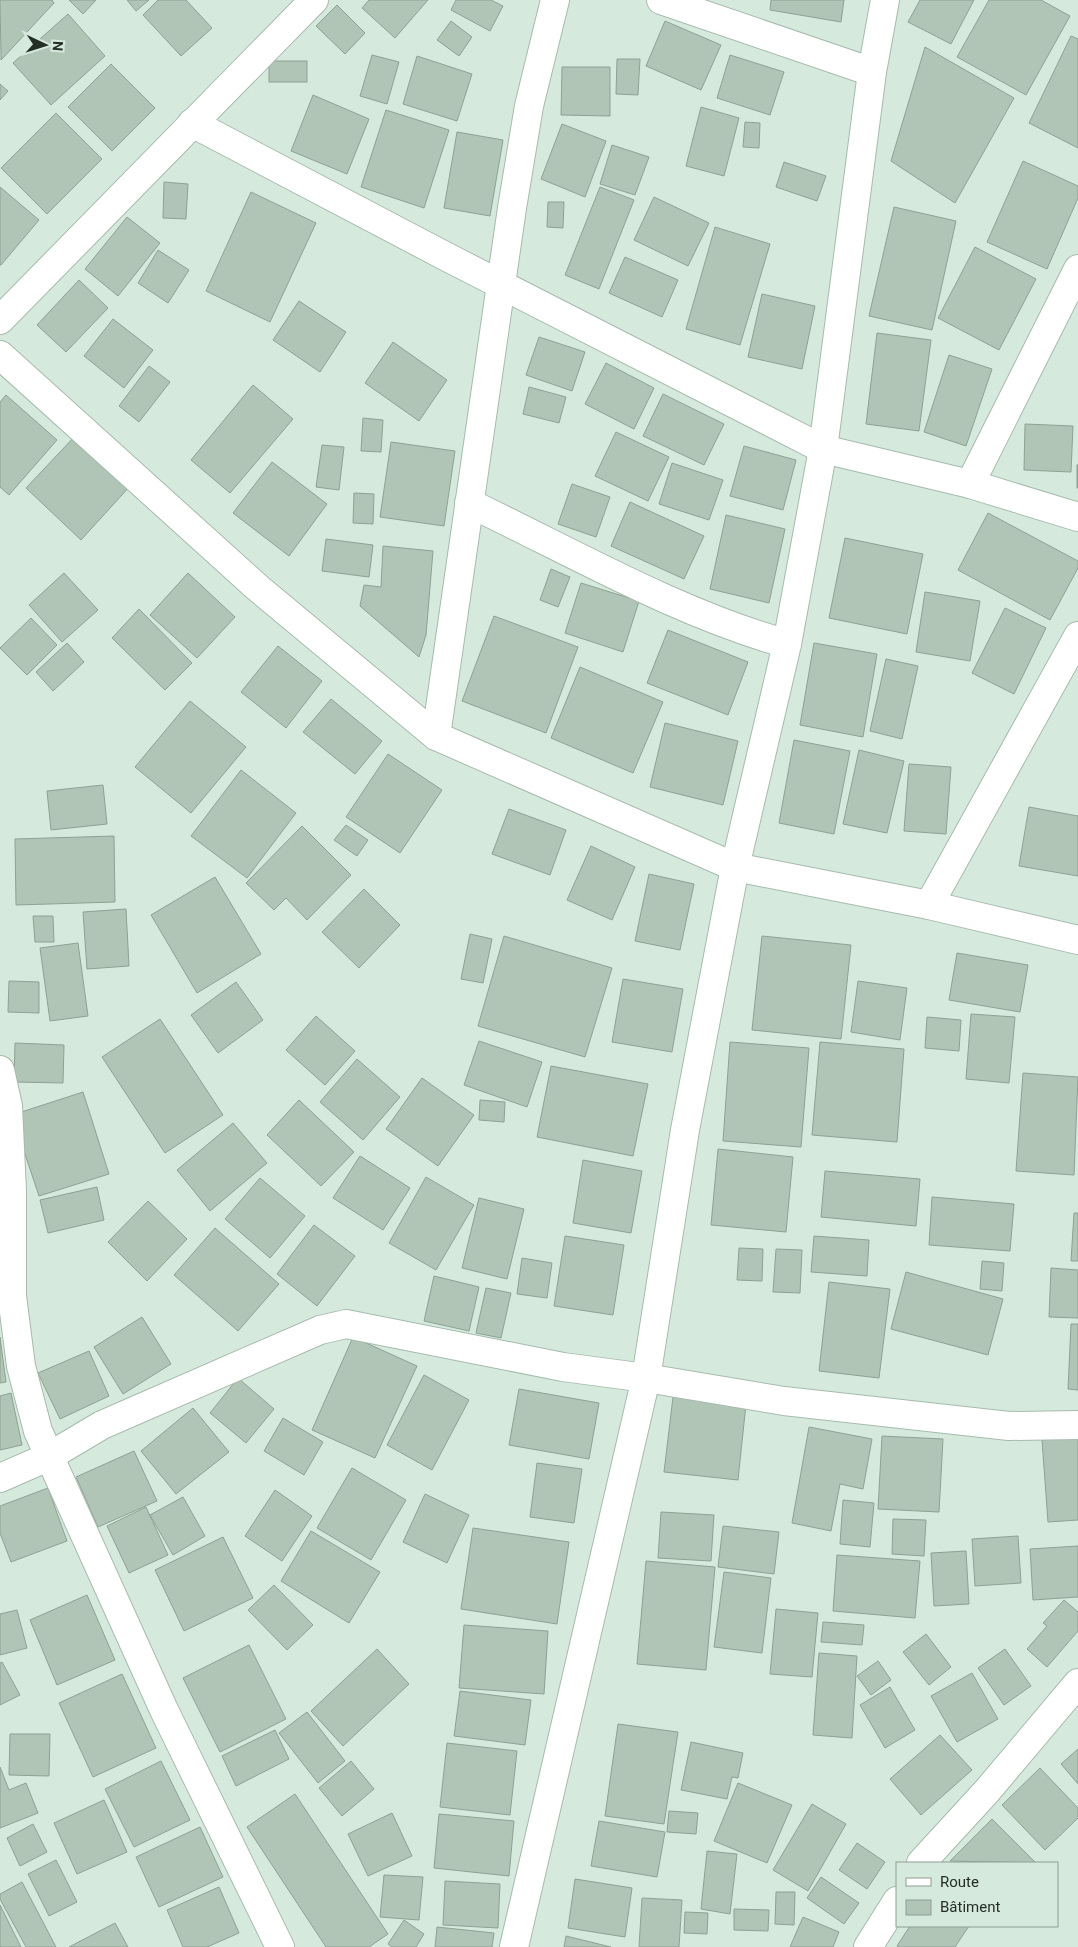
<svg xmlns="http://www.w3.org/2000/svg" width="1078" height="1947" viewBox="0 0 1078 1947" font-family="Roboto,sans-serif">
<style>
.building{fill:#b0c5b6;stroke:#8ea294}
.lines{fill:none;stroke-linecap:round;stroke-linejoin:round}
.minor-casing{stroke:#a6bbad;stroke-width:30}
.minor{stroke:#fff;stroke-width:28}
</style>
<rect width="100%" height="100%" fill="#d5eadc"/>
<g class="building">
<path d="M0,0H52L54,3L1,60Z"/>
<path d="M69,0H96L83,14Z"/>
<path d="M127,0H149L136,11Z"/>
<path d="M158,0H186L212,28L181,56L143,15Z"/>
<path d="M369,0H428L395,38L362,8Z"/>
<path d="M456,0H491L503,6L490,31L451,10Z"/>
<path d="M771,0H844L841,22L770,10Z"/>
<path d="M920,0H974L951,44L908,22Z"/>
<path d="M989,0H1041L1070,16L1026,95L957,57Z"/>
<path d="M337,5L365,33L345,54L316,26Z"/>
<path d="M68,14L105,56L51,105L13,63Z"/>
<path d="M451,21L472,37L459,56L437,40Z"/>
<path d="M665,21L721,45L701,90L646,66Z"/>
<path d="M1071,36L1078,39V148L1029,123Z"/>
<path d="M925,47L1014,98L955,203L891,161Z"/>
<path d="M372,55L399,62L387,104L360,96Z"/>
<path d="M730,55L784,72L770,115L717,98Z"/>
<path d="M417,56L472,74L457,121L403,104Z"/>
<path d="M617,59H640L638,95L616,94Z"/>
<rect x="269" y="61" width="38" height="21"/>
<path d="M111,64L155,108L112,151L68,107Z"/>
<path d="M562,67H610V116L561,115Z"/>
<path d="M0,84L8,91L0,100Z"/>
<path d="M313,95L369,119L347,174L291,151Z"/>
<path d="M701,107L739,118L724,176L686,166Z"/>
<path d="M386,110L449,130L424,208L361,187Z"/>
<path d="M56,113L102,159L47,214L1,168Z"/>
<path d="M745,122L760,123L759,148L743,147Z"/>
<path d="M562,124L606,141L585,197L541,179Z"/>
<path d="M457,132L503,140L490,216L444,208Z"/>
<path d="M612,145L649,157L635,195L600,184Z"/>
<path d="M1023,161L1078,186V198L1047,269L987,242Z"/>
<path d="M784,162L826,176L817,201L776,187Z"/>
<path d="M164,182L188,184L186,219L163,218Z"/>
<path d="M0,187L39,220L1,265H0Z"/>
<path d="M600,187L634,200L599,289L565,275Z"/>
<path d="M251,192L316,223L270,322L206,291Z"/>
<path d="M654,197L709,223L688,266L634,240Z"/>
<path d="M548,202H564L563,228L547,227Z"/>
<path d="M894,207L956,221L932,330L869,316Z"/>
<path d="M127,217L160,243L118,296L85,269Z"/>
<path d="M715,227L770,244L740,345L686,329Z"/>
<path d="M975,247L1036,279L999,350L938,318Z"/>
<path d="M158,250L189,270L168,303L138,283Z"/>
<path d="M625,257L678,280L662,317L609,293Z"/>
<path d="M79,280L108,308L66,352L37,325Z"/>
<path d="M762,294L815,306L802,369L748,357Z"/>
<path d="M299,301L346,332L320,372L273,340Z"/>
<path d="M113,319L153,350L124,388L84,356Z"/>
<path d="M877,333L931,340L919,431L866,424Z"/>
<path d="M539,337L585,352L572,391L526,375Z"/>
<path d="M393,342L447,380L419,421L365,383Z"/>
<path d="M949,355L992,369L966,446L924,432Z"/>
<path d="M606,363L654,388L634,429L585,404Z"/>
<path d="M149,366L170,382L139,422L119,406Z"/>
<path d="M253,385L293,419L230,493L191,460Z"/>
<path d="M529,387L566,397L559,423L523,414Z"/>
<path d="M663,394L724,424L704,465L643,436Z"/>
<path d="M6,395L57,440L9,495L0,487V402Z"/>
<path d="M363,418L383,420L381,452L361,451Z"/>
<path d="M1025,424L1073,426L1071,472L1024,470Z"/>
<path d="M616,432L669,457L648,501L595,476Z"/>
<path d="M77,434L131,485L81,540L26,488Z"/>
<path d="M391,442L455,451L444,526L380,517Z"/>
<path d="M322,445L344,447L339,490L316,487Z"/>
<path d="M744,446L796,460L783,510L730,496Z"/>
<path d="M272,462L327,504L289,556L233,513Z"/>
<path d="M672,463L723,480L709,520L659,504Z"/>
<rect x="1077" y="465" width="1" height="23"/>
<path d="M572,484L610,497L596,537L558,524Z"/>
<path d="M354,493L374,494L373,524L353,523Z"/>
<path d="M630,502L704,536L684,579L611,546Z"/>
<path d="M988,513L1078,561V568L1050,620L958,570Z"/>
<path d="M726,515L785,529L769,603L710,589Z"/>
<path d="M845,538L923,554L907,634L829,618Z"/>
<path d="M326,539L373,545L369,577L322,571Z"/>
<path d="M383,546L433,551L426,635L419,657L360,606L364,585L381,587Z"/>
<path d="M551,569L570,577L558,607L540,600Z"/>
<path d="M64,573L98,610L62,642L29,605Z"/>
<path d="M188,573L235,617L197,658L150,615Z"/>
<path d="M581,583L639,601L623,652L565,633Z"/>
<path d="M925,592L980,601L970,661L916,652Z"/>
<path d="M1005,608L1046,628L1014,694L972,673Z"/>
<path d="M139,609L192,663L165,690L112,638Z"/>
<path d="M494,616L578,647L546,733L462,701Z"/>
<path d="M31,618L57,645L27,675L0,648Z"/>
<path d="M668,630L748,662L728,715L647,683Z"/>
<path d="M67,643L84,662L53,691L36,672Z"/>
<path d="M814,643L877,654L863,737L800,725Z"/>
<path d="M278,646L322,681L286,728L241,692Z"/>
<path d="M886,659L918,666L902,739L870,731Z"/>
<path d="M580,667L663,702L633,773L551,738Z"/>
<path d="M331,699L382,741L355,774L303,732Z"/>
<path d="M190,701L246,747L191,813L135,767Z"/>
<path d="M665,723L738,741L723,805L650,787Z"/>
<path d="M794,740L850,751L834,834L779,823Z"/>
<path d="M859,750L904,761L887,833L843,824Z"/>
<path d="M388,754L442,790L400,853L346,817Z"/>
<path d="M909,764L951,767L946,834L904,831Z"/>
<path d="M241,770L296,813L247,878L191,836Z"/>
<path d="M103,785L107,824L51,830L47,791Z"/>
<path d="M1029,807L1078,816V876L1019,866Z"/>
<path d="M509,809L566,830L550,875L492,854Z"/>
<path d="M346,825L368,840L357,856L334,840Z"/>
<path d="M302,826L351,875L307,920L286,898L274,910L246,883Z"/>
<path d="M114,836L115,902L16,905L15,839Z"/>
<path d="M591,846L635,867L612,920L567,900Z"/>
<path d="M649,874L694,884L680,950L635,941Z"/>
<path d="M215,877L261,954L197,993L151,915Z"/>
<path d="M364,889L400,925L359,968L322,932Z"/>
<path d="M126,909L129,966L87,969L83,912Z"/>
<path d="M33,916H53L54,942H35Z"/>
<path d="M470,934L492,939L483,983L461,979Z"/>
<path d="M504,936L612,968L585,1057L478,1026Z"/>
<path d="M762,936L851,945L841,1039L752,1030Z"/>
<path d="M78,943L88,1016L50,1021L40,948Z"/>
<path d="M957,953L1028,965L1020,1012L949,1000Z"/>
<path d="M623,979L683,989L672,1052L612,1042Z"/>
<path d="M9,981L39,982V1013L8,1012Z"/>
<path d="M858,981L907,988L900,1040L851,1032Z"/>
<path d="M236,982L263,1020L218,1053L191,1015Z"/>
<path d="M971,1014L1015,1017L1009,1083L966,1079Z"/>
<path d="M316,1016L355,1051L325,1085L286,1050Z"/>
<path d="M927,1017L961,1020L959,1051L925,1048Z"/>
<path d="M160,1019L223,1115L165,1153L102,1057Z"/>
<path d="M479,1041L542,1062L527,1107L464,1085Z"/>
<path d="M730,1042L809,1048L801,1147L723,1141Z"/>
<path d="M820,1042L904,1049L897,1142L812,1135Z"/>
<path d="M15,1043L64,1045L63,1083L14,1082Z"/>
<path d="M357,1059L400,1097L363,1140L320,1102Z"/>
<path d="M551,1066L648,1084L633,1156L537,1137Z"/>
<path d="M1023,1073L1078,1077L1074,1175L1016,1171Z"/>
<path d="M422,1078L474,1115L438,1166L386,1129Z"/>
<path d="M83,1092L109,1174L39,1196L12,1115Z"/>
<path d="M299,1100L354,1152L321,1186L267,1135Z"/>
<path d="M480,1100L505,1102L504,1122L479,1120Z"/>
<path d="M233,1123L267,1163L210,1211L177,1170Z"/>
<path d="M718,1149L793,1157L786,1232L711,1225Z"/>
<path d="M360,1156L410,1188L383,1230L333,1198Z"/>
<path d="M583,1160L642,1171L631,1233L573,1223Z"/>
<path d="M825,1171L920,1179L916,1226L821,1217Z"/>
<path d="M426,1177L474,1205L436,1270L389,1243Z"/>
<path d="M260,1178L305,1216L270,1258L225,1219Z"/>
<path d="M97,1187L104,1220L48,1233L40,1200Z"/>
<path d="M932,1197L1014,1204L1010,1251L929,1245Z"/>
<path d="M479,1198L524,1209L507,1279L462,1268Z"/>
<path d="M148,1201L187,1239L147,1281L108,1242Z"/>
<path d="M1074,1213H1078V1261H1071Z"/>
<path d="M314,1225L355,1256L317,1306L277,1274Z"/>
<path d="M215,1228L279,1284L238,1331L174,1275Z"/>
<path d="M565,1236L624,1245L613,1315L554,1306Z"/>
<path d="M814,1236L869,1240L867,1276L811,1272Z"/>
<path d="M739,1248L763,1249L762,1281L737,1280Z"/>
<path d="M776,1249L802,1250L800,1293L773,1292Z"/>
<path d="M522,1258L552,1263L547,1298L517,1294Z"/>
<path d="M982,1261L1004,1263L1002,1291L980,1289Z"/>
<path d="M1051,1268L1078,1270V1318L1049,1317Z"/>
<path d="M906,1272L1003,1299L988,1355L891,1329Z"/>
<path d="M434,1276L479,1287L469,1331L424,1321Z"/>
<path d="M829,1282L890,1289L879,1378L819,1371Z"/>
<path d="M486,1288L511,1293L501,1338L476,1333Z"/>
<path d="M142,1317L171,1364L123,1394L94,1347Z"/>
<path d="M1071,1324H1078V1390L1068,1389Z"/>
<path d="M0,1337L6,1382L0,1383Z"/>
<path d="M353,1337L417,1366L375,1458L312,1430Z"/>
<path d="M89,1351L109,1396L60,1419L38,1373Z"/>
<path d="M424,1375L469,1400L432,1470L387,1445Z"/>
<path d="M238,1378L274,1409L246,1443L210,1413Z"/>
<path d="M519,1389L599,1403L589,1459L509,1445Z"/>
<path d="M11,1393L22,1445L0,1450V1396Z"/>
<path d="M673,1397L746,1404L738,1480L664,1472Z"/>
<path d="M193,1408L229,1452L176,1494L141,1451Z"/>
<path d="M283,1418L323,1442L304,1475L264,1451Z"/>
<path d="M809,1427L872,1439L863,1489L840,1484L831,1531L792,1523Z"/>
<path d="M882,1436L943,1439L939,1512L878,1509Z"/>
<path d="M1078,1437V1520L1048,1522L1042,1440Z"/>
<path d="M134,1451L157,1501L98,1527L76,1477Z"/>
<path d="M537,1463L582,1469L574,1523L530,1517Z"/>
<path d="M352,1468L406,1500L371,1560L317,1528Z"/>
<path d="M48,1488L67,1541L11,1562L0,1533V1506Z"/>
<path d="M275,1490L312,1516L282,1561L245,1536Z"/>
<path d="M425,1494L469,1515L447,1563L403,1542Z"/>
<path d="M183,1497L205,1536L173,1555L150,1515Z"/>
<path d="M843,1500L874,1503L870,1547L840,1544Z"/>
<path d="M146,1507L168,1555L129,1573L107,1526Z"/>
<path d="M661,1512L714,1515L711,1561L658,1558Z"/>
<path d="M893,1519L926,1520L924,1556L892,1554Z"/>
<path d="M723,1526L779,1532L774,1574L718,1567Z"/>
<path d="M473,1528L569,1542L557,1624L461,1609Z"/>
<path d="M311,1531L380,1572L349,1623L281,1581Z"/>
<path d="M1018,1536L1021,1583L975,1586L972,1539Z"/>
<path d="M223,1537L253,1598L184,1631L155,1570Z"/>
<path d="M1078,1546V1597L1033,1600L1030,1549Z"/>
<path d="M966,1551L969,1604L934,1606L931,1553Z"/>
<path d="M837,1555L920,1561L915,1618L833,1611Z"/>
<path d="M646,1561L715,1567L706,1670L637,1664Z"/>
<path d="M724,1572L771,1578L762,1653L714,1647Z"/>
<path d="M274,1585L313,1625L287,1650L248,1610Z"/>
<path d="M87,1595L115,1660L57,1685L30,1620Z"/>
<path d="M1064,1600L1078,1612V1631L1047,1667L1027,1649L1047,1626L1043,1623Z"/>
<path d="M776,1609L818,1613L812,1677L770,1674Z"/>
<path d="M17,1610L27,1648L0,1655V1614Z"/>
<path d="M823,1622L864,1625L862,1645L821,1642Z"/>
<path d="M464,1625L548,1631L544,1694L459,1688Z"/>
<path d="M926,1634L951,1667L929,1685L903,1652Z"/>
<path d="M249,1645L286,1719L220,1752L183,1678Z"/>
<path d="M377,1649L409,1684L343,1746L311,1711Z"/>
<path d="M1005,1649L1031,1686L1004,1705L978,1668Z"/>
<path d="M819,1653L857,1656L852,1738L813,1735Z"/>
<path d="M878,1661L891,1680L871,1695L857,1676Z"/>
<path d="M2,1662L20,1695L0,1705V1663Z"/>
<path d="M972,1673L998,1719L957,1742L931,1696Z"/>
<path d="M122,1674L156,1748L93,1777L59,1703Z"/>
<path d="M890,1687L915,1730L885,1748L860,1705Z"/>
<path d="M460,1691L531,1700L525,1745L454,1736Z"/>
<path d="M307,1712L345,1761L318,1783L279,1733Z"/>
<path d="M618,1724L678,1732L664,1824L605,1816Z"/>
<path d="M275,1730L289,1759L236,1786L222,1756Z"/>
<path d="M10,1734H50L49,1776L9,1775Z"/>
<path d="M940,1735L972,1770L921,1815L890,1779Z"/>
<path d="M691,1742L743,1753L738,1778L732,1777L727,1799L681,1790Z"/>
<path d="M447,1743L517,1751L510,1815L440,1807Z"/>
<path d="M1078,1749V1784L1061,1764Z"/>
<path d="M161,1761L190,1820L134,1847L105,1789Z"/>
<path d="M351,1761L374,1789L342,1816L319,1788Z"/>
<path d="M0,1767L9,1790L26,1783L38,1813L0,1828Z"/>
<path d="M1040,1768L1078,1808V1818L1045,1850L1002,1805Z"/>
<path d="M738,1783L792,1805L767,1863L714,1841Z"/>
<path d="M295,1794L388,1934L369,1947H326L247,1827Z"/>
<path d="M104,1800L127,1852L77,1874L54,1823Z"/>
<path d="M812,1804L846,1824L808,1891L773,1870Z"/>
<path d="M669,1811L698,1813L696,1834L667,1832Z"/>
<path d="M392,1813L412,1856L368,1876L348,1834Z"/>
<path d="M439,1814L514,1821L509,1876L434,1868Z"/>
<path d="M992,1819L1036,1863L950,1861Z"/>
<path d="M599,1821L665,1832L657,1877L591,1866Z"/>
<path d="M33,1824L47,1852L20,1866L7,1838Z"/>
<path d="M200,1827L223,1877L159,1907L136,1857Z"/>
<path d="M857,1843L885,1862L867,1889L839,1870Z"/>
<path d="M707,1851L737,1854L730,1914L701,1909Z"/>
<path d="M56,1860L77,1902L49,1916L28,1874Z"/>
<path d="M384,1875L423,1877L419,1920L380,1917Z"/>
<path d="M821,1877L859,1903L844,1924L807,1898Z"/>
<path d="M575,1879L632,1888L625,1937L568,1928Z"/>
<path d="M445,1881L500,1884L498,1928L443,1925Z"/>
<path d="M22,1882L56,1947H26L0,1899V1894Z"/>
<path d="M219,1887L239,1933L207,1947H183L167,1910Z"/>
<path d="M776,1892H795L794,1925L775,1924Z"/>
<path d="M642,1898L682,1900L679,1947H639Z"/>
<path d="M0,1905L21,1947H0Z"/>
<path d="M734,1909L769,1910L768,1931L734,1930Z"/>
<path d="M685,1912L708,1913L707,1934L684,1933Z"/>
<path d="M803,1917L839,1932L833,1947H790Z"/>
<path d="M404,1920L424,1934L416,1947H392L388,1944Z"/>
<path d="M115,1923L128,1947H69Z"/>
<path d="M910,1926H969L955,1947H899L897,1946Z"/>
<path d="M437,1927L494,1933L492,1947H435Z"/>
<path d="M566,1936L611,1947H564Z"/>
</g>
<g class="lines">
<g class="minor-casing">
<g id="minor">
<path d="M661,0L872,72"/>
<path d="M192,123L445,256L823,449L970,484L1078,517"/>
<path d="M0,320L314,0"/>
<path d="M0,355L258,588L436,736L735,867L929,905L1078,940"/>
<path d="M970,484L1078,269"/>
<path d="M469,503C574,553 675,612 787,644"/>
<path d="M436,736L512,208L529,106L555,0"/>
<path d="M929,905L1078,636"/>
<path d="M0,1070L8,1106L12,1191V1296L21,1366L38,1431L164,1710L280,1947"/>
<path d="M0,1478L48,1457L102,1425L320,1330L346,1324L563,1367L646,1378L784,1401L1009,1426L1078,1425"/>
<path d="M921,1863L987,1791L1078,1683"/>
<path d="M514,1947L646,1378L685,1130L735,867L787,644L823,449L872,72L885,0"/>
<path d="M868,1947L897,1901"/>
</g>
</g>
<use href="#minor" class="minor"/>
</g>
<rect x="896" y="1862" width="162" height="65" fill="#d5eadc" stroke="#8f9e94"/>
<rect x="906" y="1878" width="25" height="8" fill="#ffffff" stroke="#8f9e94"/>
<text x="940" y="1887" font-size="15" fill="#252d27">Route</text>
<rect x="906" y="1900" width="25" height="15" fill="#b0c5b6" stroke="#8f9e94"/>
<text x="940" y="1912" font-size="15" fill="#252d27">Bâtiment</text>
<g transform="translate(45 45) rotate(94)" stroke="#d5eadc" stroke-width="4" paint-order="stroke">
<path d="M0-4L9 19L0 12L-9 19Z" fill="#252d27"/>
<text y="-8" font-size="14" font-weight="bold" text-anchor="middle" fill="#252d27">N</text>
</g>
</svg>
